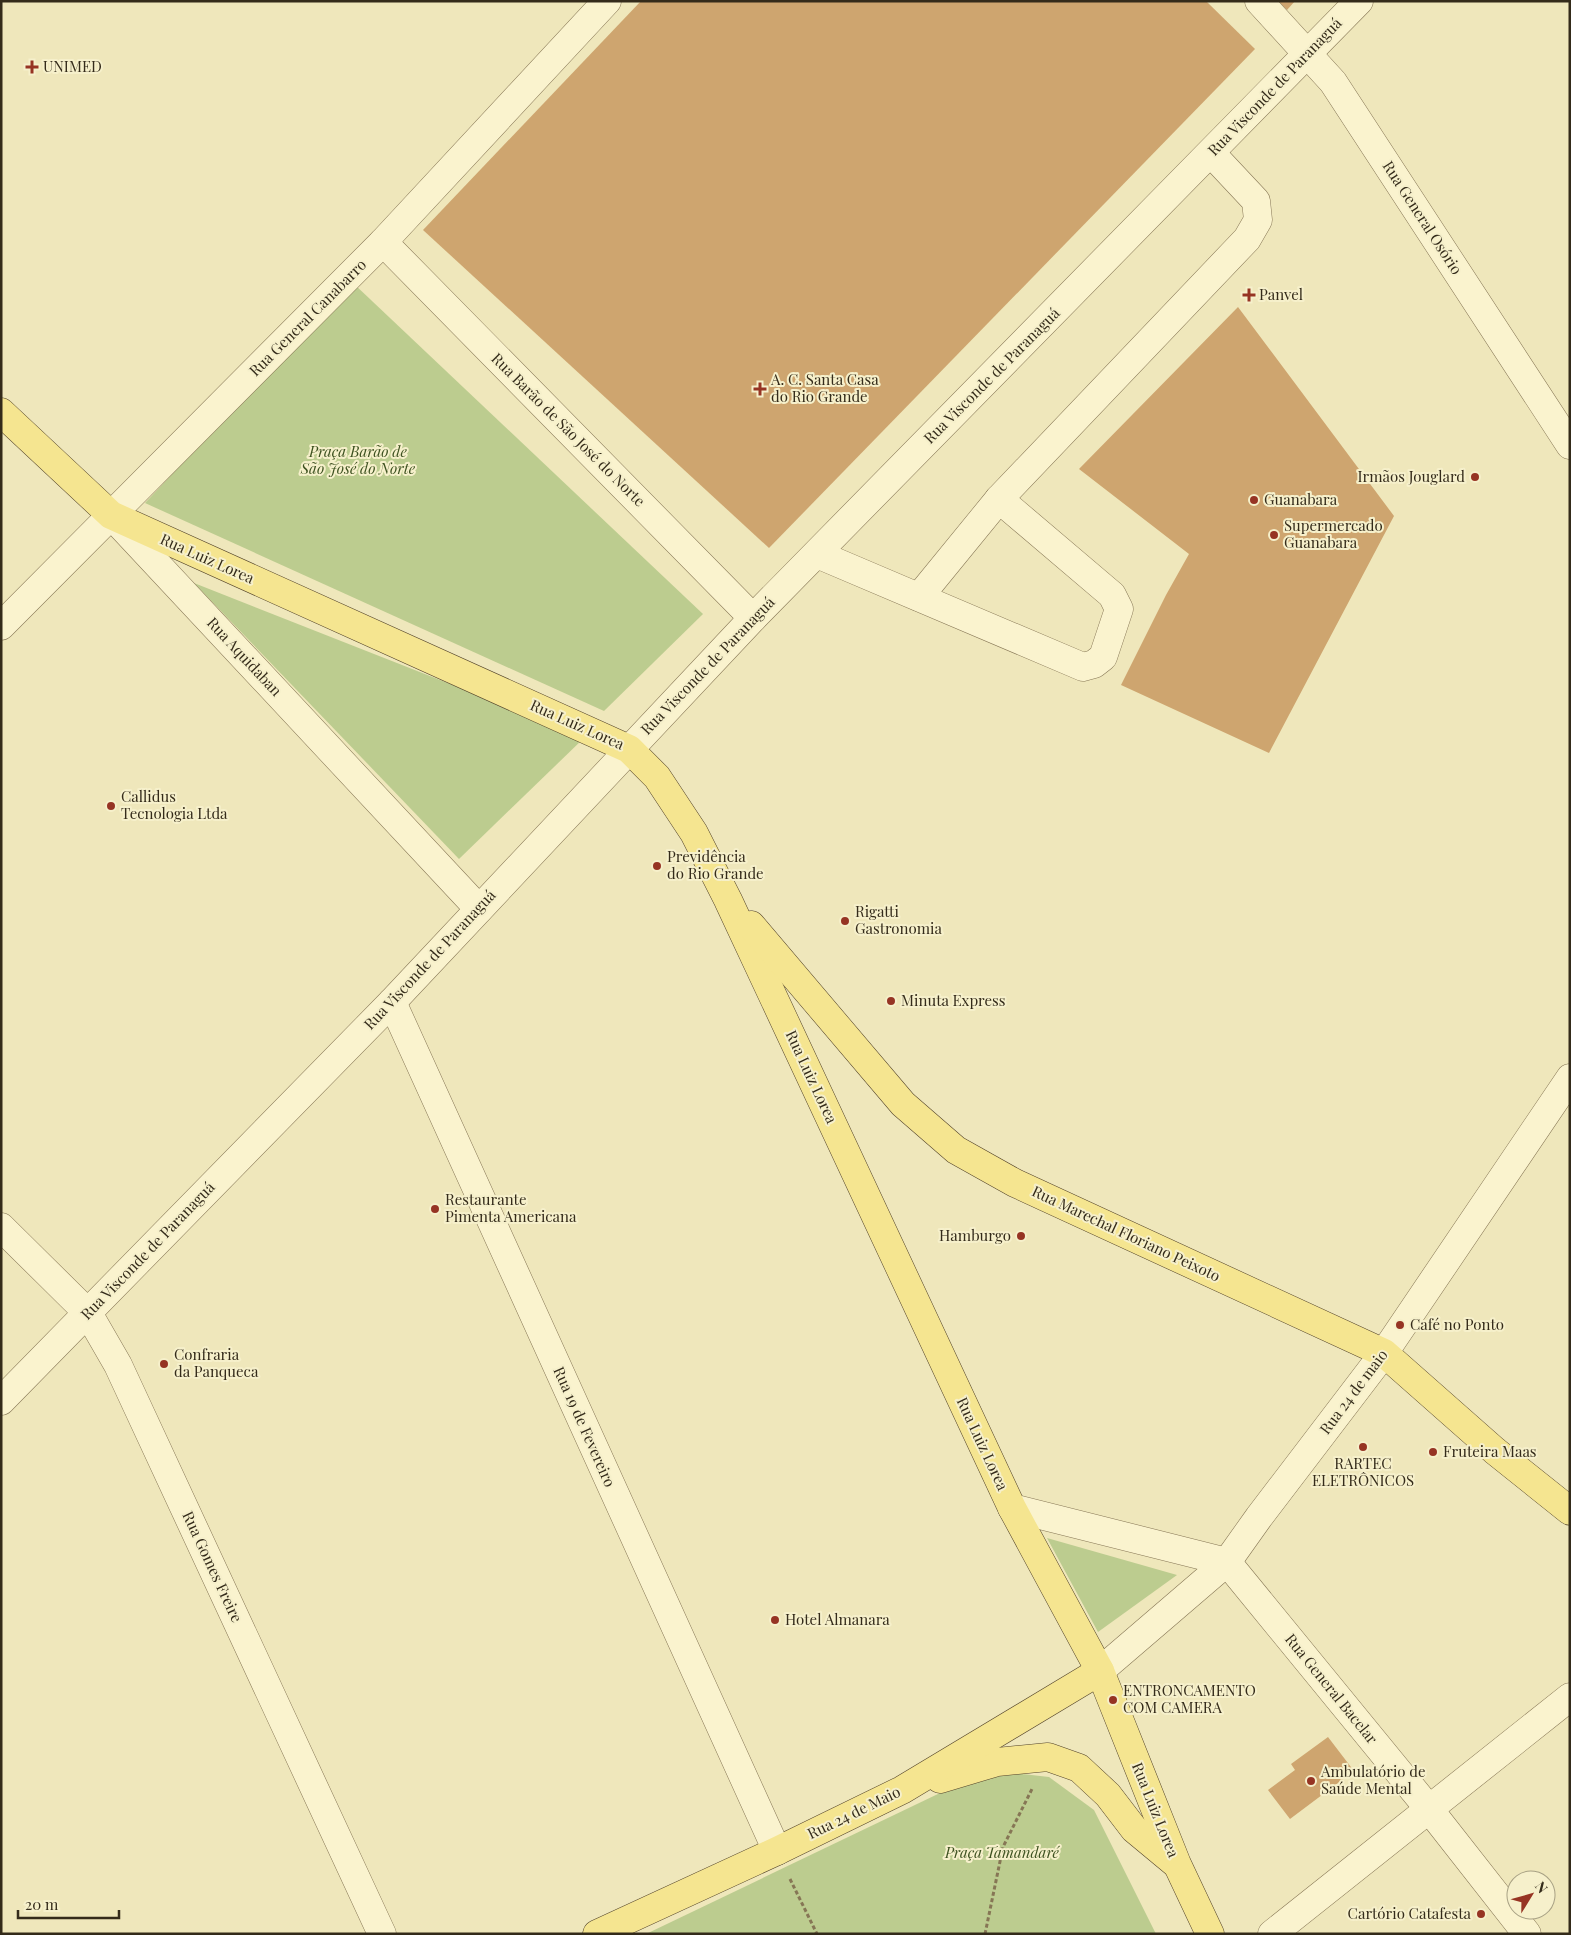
<svg xmlns="http://www.w3.org/2000/svg" width="1571" height="1935" viewBox="0 0 1571 1935" font-family="'Playfair Display',serif">
<style>
.green{fill:#bccc8f}
.building{fill:#cea56f}
.lines{fill:none;stroke-linecap:round;stroke-linejoin:round}
.minor-casing{stroke:#867655;stroke-width:29}
.major-casing{stroke:#53432a;stroke-width:29}
.path{stroke:#867655;stroke-width:3;stroke-dasharray:4 2.5;stroke-linecap:butt}
.minor{stroke:#faf3ce;stroke-width:28}
.major{stroke:#f5e590;stroke-width:28}
.poi-dot{fill:#963423;stroke:#f6f0cb;stroke-width:2}
.labels{text-anchor:middle;stroke-width:4;stroke-linejoin:round;paint-order:stroke}
.poi-label{font-size:15px;fill:#342b1a;stroke:#f6f0cb;text-anchor:start}
.street-label{font-size:15px;fill:#342b1a;stroke:#f6f0cb}
.park-label{font-size:15px;font-style:italic;fill:#3d5120;stroke:#f6f0cb}
</style>
<rect width="100%" height="100%" fill="#efe7bb"/>
<g class="green">
<path d="M353,283L703,614L604,711L145,503Z"/>
<path d="M194,583L585,737L459,859Z"/>
<path d="M1047,1538L1177,1575L1098,1632Z"/>
<path d="M988,1770L1049,1777L1094,1810L1156,1934H646Z"/>
</g>
<g class="building">
<path d="M641,1H1206L1255,49L769,548L423,230Z"/>
<path d="M1278,1H1295L1287,10Z"/>
<path d="M1238,307L1394,516L1269,753L1121,685L1166,595L1189,554L1079,469Z"/>
<path d="M1328,1737L1354,1771L1290,1819L1268,1790L1295,1770L1291,1764Z"/>
</g>
<g class="lines">
<g class="minor-casing">
<g id="minor">
<path d="M1259,1L1333,82L1570,445"/>
<path d="M383,242L753,618"/>
<path d="M111,515L479,909"/>
<path d="M817,554L1083,667L1094,664L1103,657L1119,609L1112,595L999,499L1247,239L1258,220L1256,201L1211,153"/>
<path d="M919,597L999,499"/>
<path d="M1,626L383,242L607,1"/>
<path d="M392,1002L777,1851"/>
<path d="M1,1227L88,1313L118,1365L382,1934"/>
<path d="M1,1401L392,1002L753,618L1359,1"/>
<path d="M1012,1508L1227,1562L1429,1809L1527,1934"/>
<path d="M1100,1671L1227,1562L1259,1517L1384,1353L1570,1078"/>
<path d="M1272,1934L1570,1697"/>
</g>
</g>
<g class="major-casing">
<g id="major">
<path d="M1,412L111,515L629,749L657,777L694,833L728,900L1012,1508L1100,1671L1177,1864L1210,1934"/>
<path d="M751,925L903,1104L956,1150L1015,1183L1384,1353L1495,1451L1570,1511"/>
<path d="M940,1779L997,1762L1048,1757L1079,1768L1108,1795L1134,1829L1175,1863"/>
<path d="M597,1934L777,1851L902,1790L1100,1671"/>
</g>
</g>
<g class="path">
<path d="M790,1879L817,1934"/>
<path d="M985,1934L1003,1847L1032,1789"/>
</g>
<use href="#minor" class="minor"/>
<use href="#major" class="major"/>
</g>
<g class="poi-dot">
<path d="M29.5 59.5h5v5h5v5h-5v5h-5v-5h-5v-5h5z"/>
<path d="M1246.5 287.5h5v5h5v5h-5v5h-5v-5h-5v-5h5z"/>
<path d="M757.5 381.5h5v5h5v5h-5v5h-5v-5h-5v-5h5z"/>
<circle cx="1475" cy="477" r="5"/>
<circle cx="1254" cy="500" r="5"/>
<circle cx="1274" cy="535" r="5"/>
<circle cx="111" cy="806" r="5"/>
<circle cx="657" cy="866" r="5"/>
<circle cx="845" cy="921" r="5"/>
<circle cx="891" cy="1001" r="5"/>
<circle cx="435" cy="1209" r="5"/>
<circle cx="1021" cy="1236" r="5"/>
<circle cx="1400" cy="1325" r="5"/>
<circle cx="164" cy="1364" r="5"/>
<circle cx="1363" cy="1447" r="5"/>
<circle cx="1433" cy="1452" r="5"/>
<circle cx="775" cy="1620" r="5"/>
<circle cx="1113" cy="1700" r="5"/>
<circle cx="1311" cy="1781" r="5"/>
<circle cx="1481" cy="1914" r="5"/>
</g>
<g class="labels">
<g class="poi-label">
<text x="43" y="72">UNIMED</text>
<text x="1259" y="300">Panvel</text>
<text x="771" y="385">A. C. Santa Casa<tspan x="771" dy="17">do Rio Grande</tspan></text>
<text x="1465" y="482" text-anchor="end">Irmãos Jouglard</text>
<text x="1264" y="505">Guanabara</text>
<text x="1284" y="531">Supermercado<tspan x="1284" dy="17">Guanabara</tspan></text>
<text x="121" y="802">Callidus<tspan x="121" dy="17">Tecnologia Ltda</tspan></text>
<text x="667" y="862">Previdência<tspan x="667" dy="17">do Rio Grande</tspan></text>
<text x="855" y="917">Rigatti<tspan x="855" dy="17">Gastronomia</tspan></text>
<text x="901" y="1006">Minuta Express</text>
<text x="445" y="1205">Restaurante<tspan x="445" dy="17">Pimenta Americana</tspan></text>
<text x="1011" y="1241" text-anchor="end">Hamburgo</text>
<text x="1410" y="1330">Café no Ponto</text>
<text x="174" y="1360">Confraria<tspan x="174" dy="17">da Panqueca</tspan></text>
<text x="1443" y="1457">Fruteira Maas</text>
<text x="1363" y="1469" text-anchor="middle">RARTEC<tspan x="1363" dy="17">ELETRÔNICOS</tspan></text>
<text x="785" y="1625">Hotel Almanara</text>
<text x="1123" y="1696">ENTRONCAMENTO<tspan x="1123" dy="17">COM CAMERA</tspan></text>
<text x="1321" y="1777">Ambulatório de<tspan x="1321" dy="17">Saúde Mental</tspan></text>
<text x="1471" y="1919" text-anchor="end">Cartório Catafesta</text>
</g>
<g class="street-label">
<text transform="translate(1275 87) rotate(-46)" y="5">Rua Visconde de Paranaguá</text>
<text transform="translate(1422 218) rotate(57)" y="5">Rua General Osório</text>
<text transform="translate(308 318) rotate(-45)" y="5">Rua General Canabarro</text>
<text transform="translate(992 376) rotate(-45)" y="5">Rua Visconde de Paranaguá</text>
<text transform="translate(568 430) rotate(45)" y="5">Rua Barão de São José do Norte</text>
<text transform="translate(207 559) rotate(24)" y="5">Rua Luiz Lorea</text>
<text transform="translate(244 657) rotate(47)" y="5">Rua Aquidaban</text>
<text transform="translate(708 666) rotate(-46)" y="5">Rua Visconde de Paranaguá</text>
<text transform="translate(577 725) rotate(24)" y="5">Rua Luiz Lorea</text>
<text transform="translate(430 960) rotate(-47)" y="5">Rua Visconde de Paranaguá</text>
<text transform="translate(811 1077) rotate(65)" y="5">Rua Luiz Lorea</text>
<text transform="translate(1126 1234) rotate(25)" y="5">Rua Marechal Floriano Peixoto</text>
<text transform="translate(148 1251) rotate(-46)" y="5">Rua Visconde de Paranaguá</text>
<text transform="translate(1354 1392) rotate(-53)" y="5">Rua 24 de maio</text>
<text transform="translate(584 1427) rotate(66)" y="5">Rua 19 de Fevereiro</text>
<text transform="translate(982 1444) rotate(65)" y="5">Rua Luiz Lorea</text>
<text transform="translate(212 1567) rotate(65)" y="5">Rua Gomes Freire</text>
<text transform="translate(1331 1689) rotate(51)" y="5">Rua General Bacelar</text>
<text transform="translate(1155 1810) rotate(68)" y="5">Rua Luiz Lorea</text>
<text transform="translate(854 1813) rotate(-26)" y="5">Rua 24 de Maio</text>
</g>
<g class="park-label">
<text x="358" y="457">Praça Barão de<tspan x="358" dy="17">São José do Norte</tspan></text>
<text x="1002" y="1858">Praça Tamandaré</text>
</g>
</g>
<rect width="1571" height="1935" fill="none" stroke="#342b1a" stroke-width="5"/>
<g transform="translate(1531 1895) rotate(53)"><circle r="24" fill="#f6f0cb" stroke="#a8a184"/>
<path d="M0-4L9 19L0 12L-9 19Z" fill="#963423"/>
<text y="-8" font-size="14" font-weight="bold" text-anchor="middle" fill="#342b1a">N</text>
</g>
<path d="M18 1910v8h101v-8" fill="none" stroke="#342b1a" stroke-width="2.5"/>
<text x="25" y="1910" font-size="15" fill="#342b1a" stroke="#f6f0cb" stroke-width="4" paint-order="stroke">20 m</text>
</svg>
